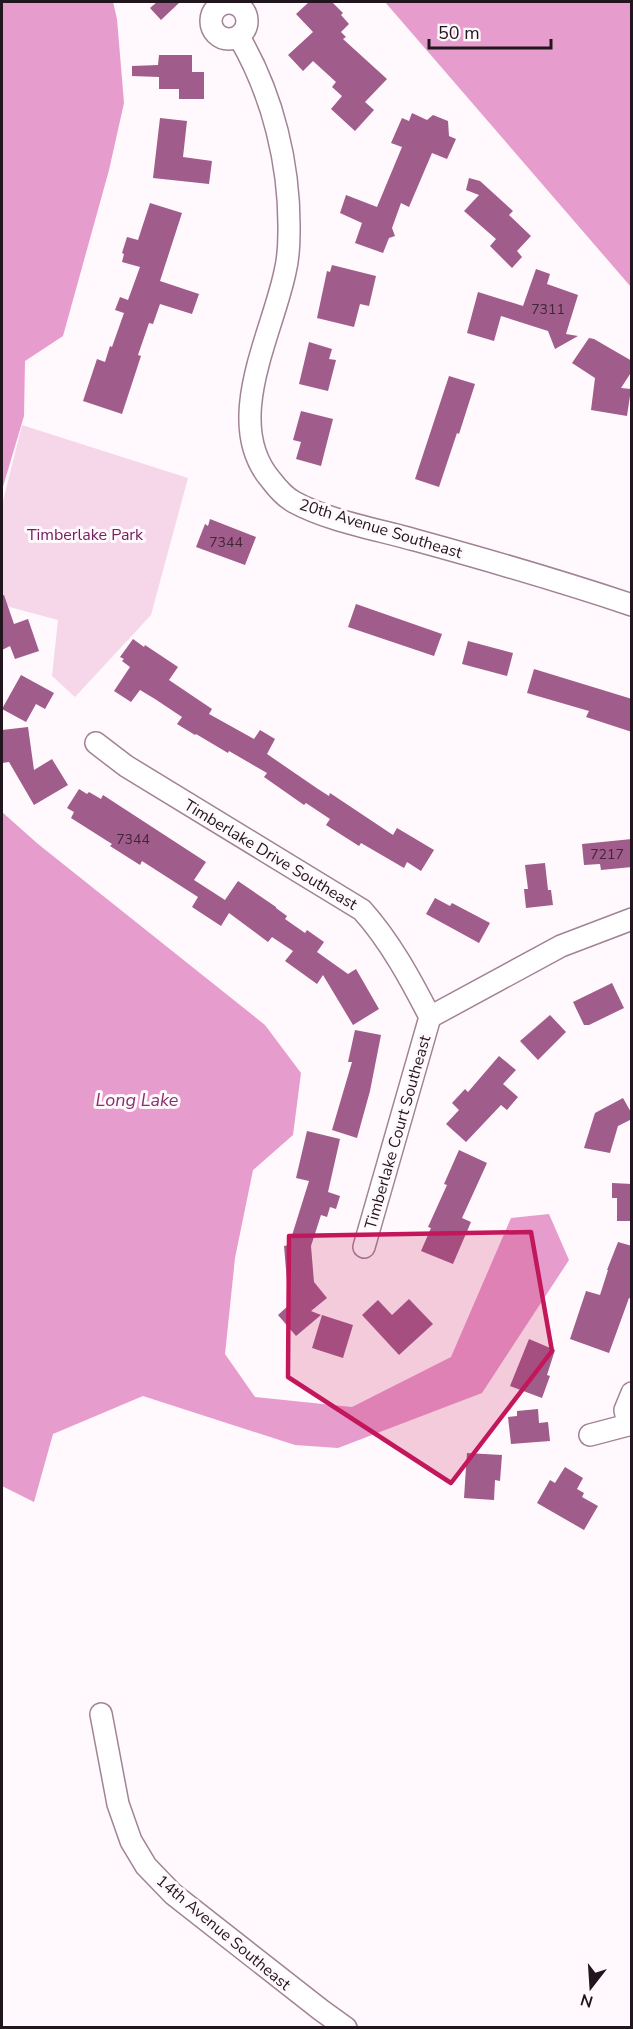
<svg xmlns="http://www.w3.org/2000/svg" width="633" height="2029" viewBox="0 0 633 2029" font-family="'Nunito Sans',sans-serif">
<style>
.green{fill:#f6d7ea}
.water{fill:#e69ccc}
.building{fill:#a05c8a}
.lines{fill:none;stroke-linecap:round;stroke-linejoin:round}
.minor-casing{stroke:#a28396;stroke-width:24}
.minor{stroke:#fff;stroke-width:21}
.marked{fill:#c2185b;fill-opacity:0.2;stroke:#c2185b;stroke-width:4.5;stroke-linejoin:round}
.labels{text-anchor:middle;stroke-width:6;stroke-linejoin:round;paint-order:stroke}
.number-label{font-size:14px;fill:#412838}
.street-label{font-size:16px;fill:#21161d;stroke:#fff8fc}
.park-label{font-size:16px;fill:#75215e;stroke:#fff8fc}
.water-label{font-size:18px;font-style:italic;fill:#86316e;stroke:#fff8fc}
</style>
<rect width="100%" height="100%" fill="#fff8fc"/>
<path class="green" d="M22,425L188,478L151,615L75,697L52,676L58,620L2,605V505Z"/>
<g class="water">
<path d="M2,2H113L117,19L124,103L109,170L63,336L25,361L24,416L2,490Z"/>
<path d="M385,2H631V287Z"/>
<path d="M2,812L38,844L265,1025L301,1073L293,1135L253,1170L235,1258L225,1354L255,1397L352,1407L451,1357L511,1218L549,1214L569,1260L482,1393L338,1448L295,1445L143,1396L53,1434L34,1502L2,1486Z"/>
</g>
<g class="building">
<path d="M157,2H180L161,20L150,8Z"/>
<path d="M309,2H332L343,13L341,15L349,24L341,32L346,37L343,39L387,79L365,102L374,110L355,131L331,109L342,96L332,87L336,82L313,61L303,71L288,55L313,32L296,14Z"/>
<path d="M159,55H192V72H204V99H179V89H159V77L132,76V66L158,65Z"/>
<path d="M412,113L427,120L433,115L448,121L449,136L456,139L447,159L432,153L409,207L401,203L392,228L395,236L389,238L383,253L355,243L362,223L340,213L346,195L377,207L402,147L391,143L402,118L409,121Z"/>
<path d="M160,118L187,121L183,157L212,161L209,184L153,178Z"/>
<path d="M469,178L480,181L513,211L509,215L531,236L517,251L522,257L512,268L490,246L496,239L464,211L479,195L466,190Z"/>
<path d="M150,203L182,213L160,281L199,294L192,314L160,304L153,324L149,323L138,355L141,356L122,414L83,401L97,359L105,362L110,346L112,347L124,313L115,310L120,297L128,300L140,267L122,262L124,254L122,253L127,237L138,240Z"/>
<path d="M332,265L376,276L369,306L360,304L354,327L317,318L327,271L330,272Z"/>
<path d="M536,269L550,274L547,284L578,295L566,334L578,336L555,349L548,331L501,316L494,341L467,333L478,292L523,306Z"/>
<path d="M589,338L594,339L632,361V371L621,388L631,389L627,416L591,410L595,378L572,363Z"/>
<path d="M309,342L332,349L329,359L336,360L328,391L299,384Z"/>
<path d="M449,376L475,384L459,434L457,433L439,487L415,479Z"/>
<path d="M301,411L333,419L321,466L296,459L301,442L293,440Z"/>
<path d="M210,519L256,537L245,565L196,547L205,524L208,526Z"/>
<path d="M2,595H4L14,624L28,619L39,651L15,659L10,646L2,650Z"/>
<path d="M356,604L442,634L434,656L348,627Z"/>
<path d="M133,639L144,647L145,645L178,667L169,680L212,709L209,714L254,739L260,730L275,739L267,754L318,789L329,796L330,793L393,835L397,828L434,850L421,871L407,862L404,868L361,843L359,846L326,825L330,819L306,803L304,805L264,777L267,773L229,751L228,753L196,734L195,735L177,724L182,717L155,699L140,690L131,702L114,691L130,667L122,661L124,659L120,657Z"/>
<path d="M468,641L513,653L507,676L462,664Z"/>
<path d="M534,669L632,699V732L586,717L589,711L527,693Z"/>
<path d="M21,675L54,693L45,709L36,704L26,722L2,709Z"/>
<path d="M28,727L34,770L52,759L68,785L34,805L9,762L2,763V730Z"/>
<path d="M79,789L87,794L89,792L101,799L103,795L206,862L194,880L225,900L238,881L276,907V908L287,916L285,919L305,933L307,930L324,942L317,952L348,974L356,969L379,1009L353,1025L323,975L317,984L285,961L293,951L272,937L268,942L229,913L221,926L192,907L198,897L142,861L140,865L110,846L112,844L71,818L74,812L67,808Z"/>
<path d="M632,839V867L601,870L600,864L584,865L582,844Z"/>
<path d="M545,863L548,890H551L553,905L526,908L524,889H528L525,865Z"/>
<path d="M435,898L450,906L452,903L490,923L479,943L426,914Z"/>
<path d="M612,983L624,1008L589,1025H584L573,1002Z"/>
<path d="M550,1015L566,1032L538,1060L520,1041Z"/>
<path d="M355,1030L381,1035L370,1091L357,1138L332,1130L352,1062H348Z"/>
<path d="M499,1056L516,1070L503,1084L518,1097L507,1110L501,1105L466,1142L446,1124L459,1110L452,1103L465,1089L468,1092Z"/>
<path d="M623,1098L632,1114V1119L618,1126L610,1153L584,1148L595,1113Z"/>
<path d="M307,1131L340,1139L328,1192L340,1196L336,1209L330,1207L327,1217L321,1215L311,1246L314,1282L327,1298L311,1311L321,1315L296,1336L278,1315L289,1305L284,1246L289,1245L309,1181L296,1178Z"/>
<path d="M459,1150L487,1163L462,1218L471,1222L453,1264L421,1251L431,1228L428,1227L447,1185L444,1184Z"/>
<path d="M612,1183L632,1184V1221H617V1198H612Z"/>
<path d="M618,1242L632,1246V1299L629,1298L609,1353L570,1339L586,1291L600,1295L608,1270H607Z"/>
<path d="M409,1299L433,1324L399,1355L362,1315L378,1300L392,1315Z"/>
<path d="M322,1315L353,1325L343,1358L312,1348Z"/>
<path d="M529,1339L555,1350L547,1375L550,1376L542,1398L510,1386Z"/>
<path d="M538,1409L539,1423L548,1422L550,1441L511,1444L508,1417L517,1416V1411Z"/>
<path d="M467,1453L502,1455L500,1481L495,1480L494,1500L464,1498Z"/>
<path d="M565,1467L583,1478L577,1489L584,1493L582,1497L598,1506L584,1530L537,1503L550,1480L555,1483Z"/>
</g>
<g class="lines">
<g class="minor-casing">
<g id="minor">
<circle cx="229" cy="21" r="18"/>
<path d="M239,37C273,95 290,165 289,232C289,245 288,260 285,272C272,335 222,423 271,480C277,488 285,497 294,502C329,521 376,529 415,540C488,560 560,581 632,605"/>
<path d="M96,743L126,766L362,910C390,941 411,980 430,1017"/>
<path d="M430,1017L561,946L632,919"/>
<path d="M364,1247L430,1017"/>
<path d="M628,1425L625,1410L632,1393"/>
<path d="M590,1435L628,1425"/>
<path d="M101,1714L118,1804L131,1841L146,1866L173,1894L321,2010L346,2028"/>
</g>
</g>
<use href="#minor" class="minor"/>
</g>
<path class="marked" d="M531,1232L552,1351L451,1483L288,1377L289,1236Z"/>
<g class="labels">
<g class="number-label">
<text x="548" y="314">7311</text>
<text x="226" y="547">7344</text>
<text x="133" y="844">7344</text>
<text x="607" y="859">7217</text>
</g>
<g class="street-label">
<text transform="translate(381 528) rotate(17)" y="6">20th Avenue Southeast</text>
<text transform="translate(271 854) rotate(31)" y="6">Timberlake Drive Southeast</text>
<text transform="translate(397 1132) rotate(-74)" y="6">Timberlake Court Southeast</text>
<text transform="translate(224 1932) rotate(40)" y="6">14th Avenue Southeast</text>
</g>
<g class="park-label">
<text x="85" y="540">Timberlake Park</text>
</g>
<g class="water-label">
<text x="137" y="1106">Long Lake</text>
</g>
</g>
<rect width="633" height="2029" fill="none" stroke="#21161d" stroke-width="6"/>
<g transform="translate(591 1987) rotate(197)" stroke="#fff8fc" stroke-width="4.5" paint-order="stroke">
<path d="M0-4.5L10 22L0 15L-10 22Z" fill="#21161d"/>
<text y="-9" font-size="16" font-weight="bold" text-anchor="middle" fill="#21161d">N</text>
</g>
<path d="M429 39v9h122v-9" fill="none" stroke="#21161d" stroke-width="3"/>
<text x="438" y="39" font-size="18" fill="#21161d" stroke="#fff8fc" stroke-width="4.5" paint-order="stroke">50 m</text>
</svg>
